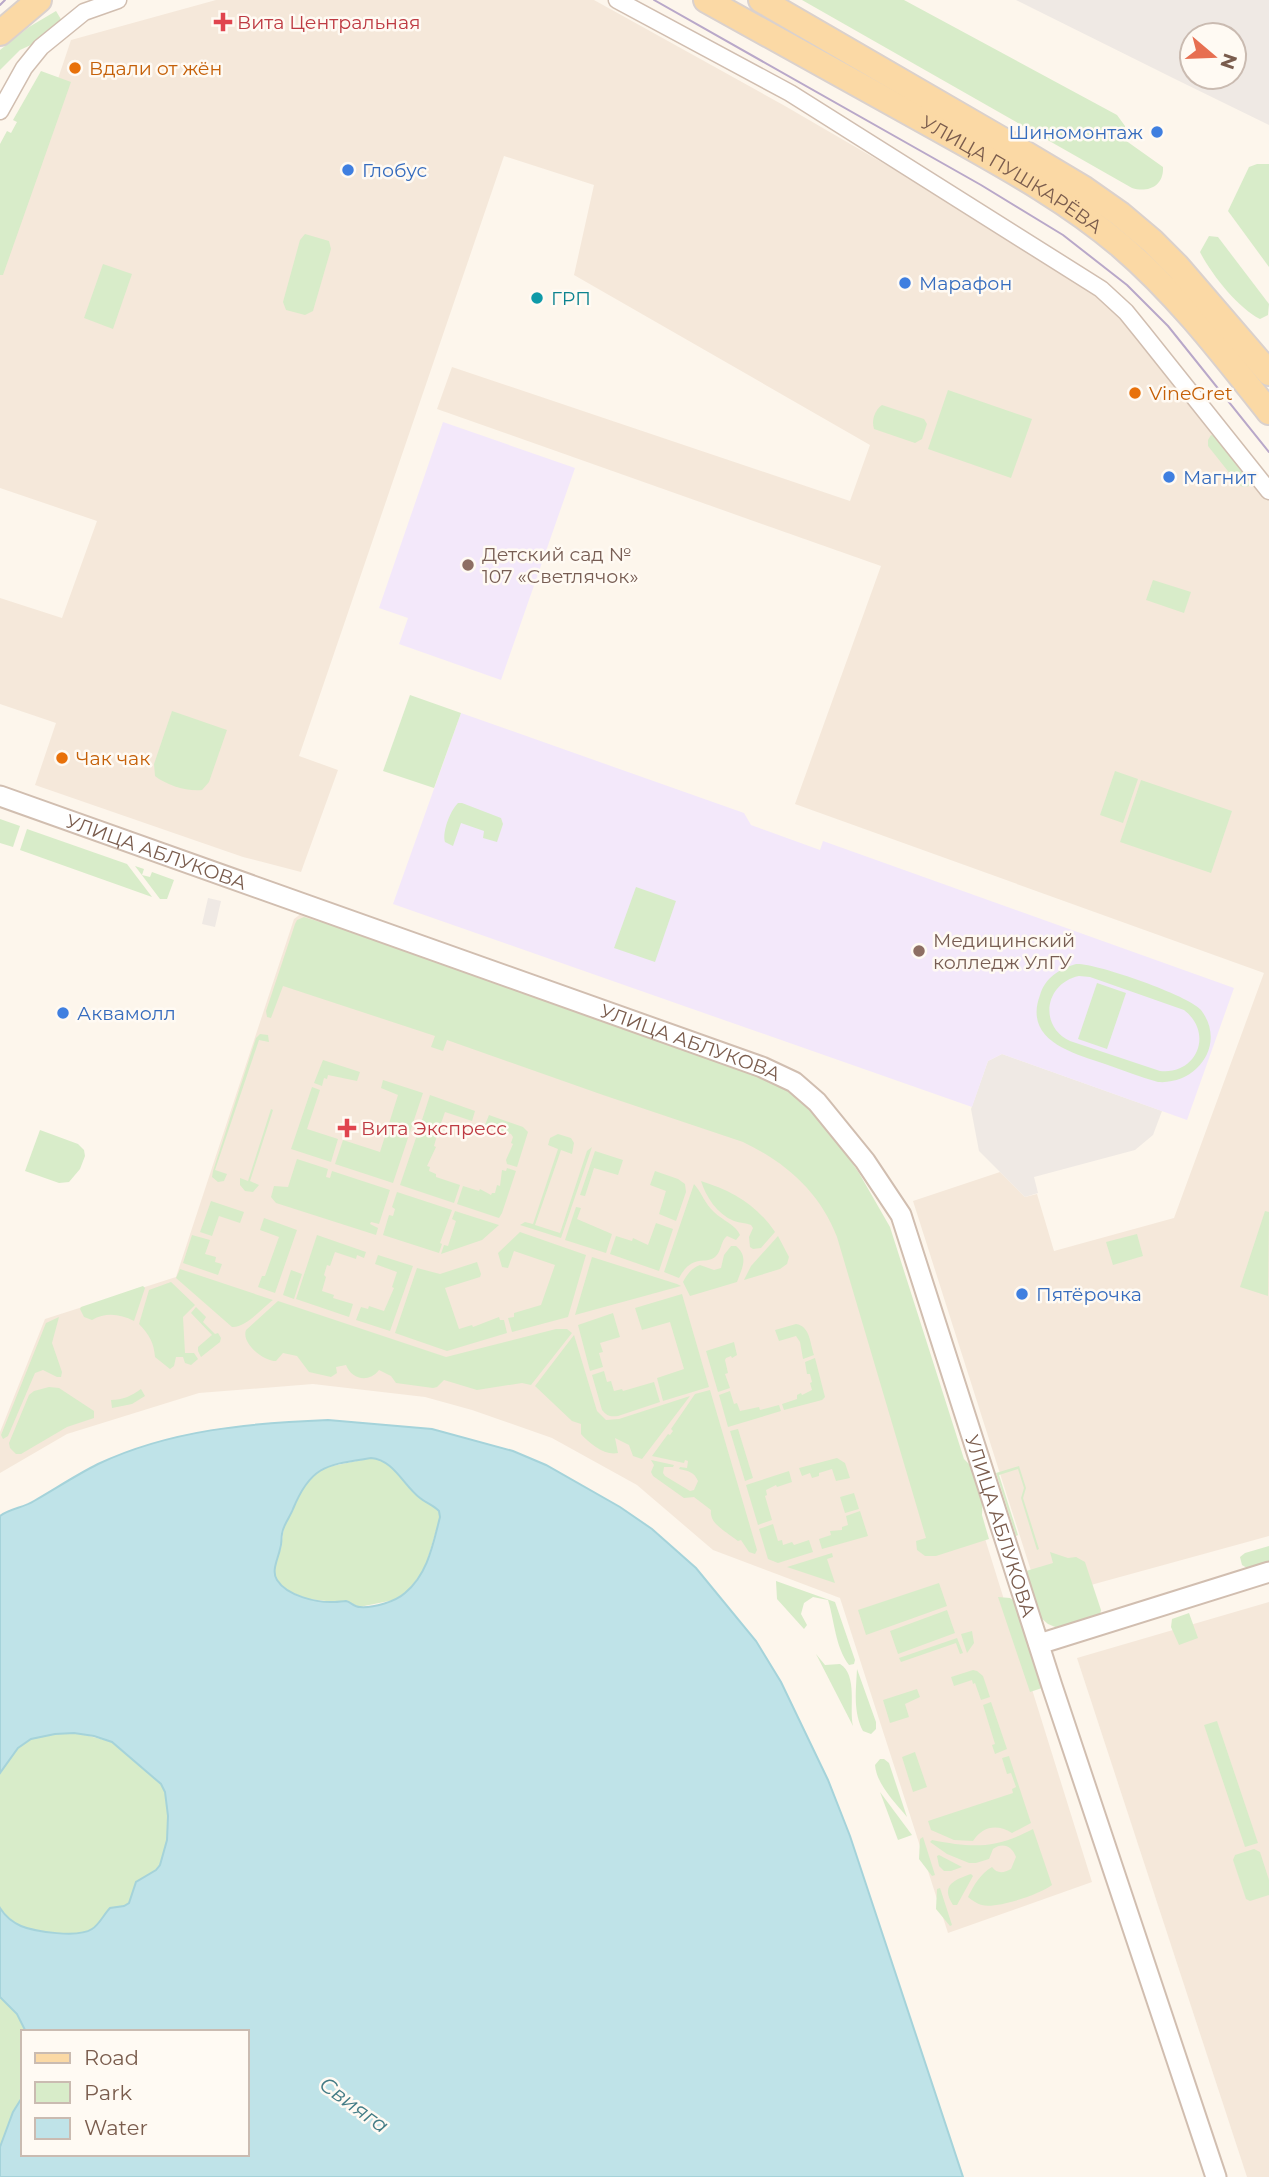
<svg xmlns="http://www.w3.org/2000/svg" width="1269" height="2177" viewBox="0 0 1269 2177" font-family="Montserrat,sans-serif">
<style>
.residential{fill:#f5e8da}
.industrial{fill:#efe9e4;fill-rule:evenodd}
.education{fill:#f3e8fa}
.green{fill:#d8ecc9;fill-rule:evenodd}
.water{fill:#bfe3e8;stroke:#a5d3da;stroke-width:2;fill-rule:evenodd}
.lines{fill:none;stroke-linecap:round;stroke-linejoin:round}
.minor-casing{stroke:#d1beb0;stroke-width:19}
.tertiary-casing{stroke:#d1beb0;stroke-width:23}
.primary-casing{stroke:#dad1cd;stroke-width:28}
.minor{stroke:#fff;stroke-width:16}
.tertiary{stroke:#fff;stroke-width:19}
.primary{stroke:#fbd9a5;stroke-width:24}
.tram{stroke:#b9a8c9;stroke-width:2}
.health-dot{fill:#e0444e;stroke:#fffaf3;stroke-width:2.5}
.food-dot{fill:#e8710a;stroke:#fffaf3;stroke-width:2.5}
.shop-dot{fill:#3f7fe0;stroke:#fffaf3;stroke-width:2.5}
.culture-dot{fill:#0f9aa8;stroke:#fffaf3;stroke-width:2.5}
.education-dot{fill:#8d6e63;stroke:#fffaf3;stroke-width:2.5}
.labels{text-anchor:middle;stroke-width:5;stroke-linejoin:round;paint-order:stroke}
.health-label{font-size:19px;fill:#be3a42;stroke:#fffaf3;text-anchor:start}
.food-label{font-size:19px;fill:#c56008;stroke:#fffaf3;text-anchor:start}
.shop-label{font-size:19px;fill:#366cbe;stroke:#fffaf3;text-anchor:start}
.street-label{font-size:19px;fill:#7a5c4d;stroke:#fffaf3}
.culture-label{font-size:19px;fill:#0d838f;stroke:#fffaf3;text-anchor:start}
.education-label{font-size:19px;fill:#785e54;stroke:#fffaf3;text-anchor:start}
.water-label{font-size:21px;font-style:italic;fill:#437c86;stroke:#fffaf3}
</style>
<rect width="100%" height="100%" fill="#fdf6ec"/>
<g class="residential">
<path d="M216,0H594L785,106L1098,288L1269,500V1536L1040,1599L913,1201L1000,1172L1025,1197L1037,1194L1054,1251L1174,1218L1264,973L795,804L881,566L437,409L452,367L850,501L870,445L574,275L594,185L504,156L299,756L338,770L301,872L243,857L35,785L56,723L0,704V598L62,618L97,521L0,488V252L71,40Z"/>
<path d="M302,913L629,1027L887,1224L1092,1882L948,1933L840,1598L713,1550L637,1485L552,1438L472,1410L425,1397L313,1384L199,1393L67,1434L0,1473V1432L45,1319L176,1277L294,919Z"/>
<path d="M1269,1602V2177H1247L1077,1658Z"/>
</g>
<g class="industrial">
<path d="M1016,0H1269V125L1177,80ZM1192,35H1234V77H1192Z"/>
<path d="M208,898L221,901L215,927L202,924Z"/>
<path d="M1002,1054L1162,1111L1153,1135L1135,1150L1034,1177L1038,1193L1025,1197L979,1151L971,1109L988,1061Z"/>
</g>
<g class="education">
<path d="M443,422L575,468L501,680L399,644L408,618L379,608Z"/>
<path d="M461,713L744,813L751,825L820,850L823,841L1234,988L1187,1120L1002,1054L988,1061L972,1107L393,904Z"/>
</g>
<g class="green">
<path d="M802,0H904L1117,115L1125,126V140L1163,167C1164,186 1148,193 1132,188Z"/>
<path d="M56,11L62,21L33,44L20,50L0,70V50L29,27Z"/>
<path d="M41,71L71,82L3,275H0V144L7,131L11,133L17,122L13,120Z"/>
<path d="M1257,164H1269V267L1228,211L1249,167Z"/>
<path d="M305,234L329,241L331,249L313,311L305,315L286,310L283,302L300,240Z"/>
<path d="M1209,236L1218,237L1269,304L1268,315L1260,319C1239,309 1211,274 1200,252Z"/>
<path d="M103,264L132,274L113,329L84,318Z"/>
<path d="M948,390L1032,419L1011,478L928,449Z"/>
<path d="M882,405L924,419L927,424L922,439L915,443L874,429C871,420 875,410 882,405Z"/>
<path d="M1211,435L1215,436L1249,480L1250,486L1243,487L1239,485L1208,446V440Z"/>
<path d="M1153,580L1191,592L1184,613L1146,600Z"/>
<path d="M410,695L461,713L434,788L383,771Z"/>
<path d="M172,711L227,730L209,782L202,790C188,792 166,785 155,776L154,764Z"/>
<path d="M1115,771L1138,779L1123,823L1100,815Z"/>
<path d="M1141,780L1232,811L1211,873L1120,842Z"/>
<path d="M458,803H462L501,818L503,824L497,842L483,838L484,831L461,823L453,846L445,842C442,832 450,811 458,803Z"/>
<path d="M0,819L20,826L13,847L0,843Z"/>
<path d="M27,829L127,864L152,897L20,850Z"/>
<path d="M135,866L144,869L142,875L150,877L152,872L174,880L167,899H160Z"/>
<path d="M636,887L676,901L655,962L614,948Z"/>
<path d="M304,917L320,922L322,919L754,1071L785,1086L817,1112L859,1173L890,1227L964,1459L973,1468L983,1490L982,1515L989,1539L936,1556H925L917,1550L916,1541L926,1538L837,1237C820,1192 785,1162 743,1142L603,1095L447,1040L443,1051L431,1047L435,1036L283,986L271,1018L267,1017L266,1011L295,924L297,920Z"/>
<path d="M1076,964C1096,963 1188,995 1201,1010C1227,1044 1197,1085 1158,1082C1140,1077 1123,1070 1105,1064C1073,1053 1023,1041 1040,995C1045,978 1059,969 1076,964ZM1079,976L1090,977L1184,1010C1214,1033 1197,1075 1160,1071L1070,1041C1038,1026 1045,983 1079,976Z"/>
<path d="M1097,983L1126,993L1107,1049L1078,1039Z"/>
<path d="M260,1034L268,1035L269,1042L259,1040L215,1170L227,1174L224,1181L218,1182L212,1177L213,1171L256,1038Z"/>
<path d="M323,1060L360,1072L357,1081L328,1075L327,1079L324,1078L322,1086L314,1083Z"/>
<path d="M383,1080L423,1093L393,1183L335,1164L343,1140L380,1152L398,1095L381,1088Z"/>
<path d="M312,1087L320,1090L307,1129L338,1139L331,1162L291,1149Z"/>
<path d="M430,1095L475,1111L472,1121L445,1112L439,1129L421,1123Z"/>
<path d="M271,1109L273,1110L250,1181L259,1185L253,1192L245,1191L240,1185V1178L248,1181Z"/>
<path d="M489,1115L523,1127L528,1132L517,1167L507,1164L506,1160L513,1144L511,1143L513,1137L511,1134L485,1125Z"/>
<path d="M420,1126L438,1132L434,1146L436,1147L427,1166L430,1167L429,1171L436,1174V1177L460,1185L454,1203L400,1185Z"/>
<path d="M40,1130L78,1144L84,1150L85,1156L80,1169L69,1182L59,1183L25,1171Z"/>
<path d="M558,1134L571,1138L574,1143L572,1154L561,1150L535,1225L560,1233L587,1151L592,1147L561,1238L520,1225L525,1222L533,1224L558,1149L548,1145L550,1138Z"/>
<path d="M595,1151L623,1160L618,1175L594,1168L585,1196L580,1195Z"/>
<path d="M297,1159L328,1169L326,1177L330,1178L332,1171L390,1190L379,1224L371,1222L370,1224L378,1228L376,1235L276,1203L271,1197L274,1186L288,1187Z"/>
<path d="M507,1168L516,1171L502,1213L499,1218L457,1204L463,1186L479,1191L480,1189L491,1195L492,1193H495L497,1185L500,1186L502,1170L506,1171Z"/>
<path d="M655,1171L678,1179L685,1184L686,1192L676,1221L659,1214L666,1191L650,1185Z"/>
<path d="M701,1181C732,1191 756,1204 775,1232L761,1248L753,1249L750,1247L749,1237L753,1228L751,1225C746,1223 740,1223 734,1221C717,1214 706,1197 701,1181Z"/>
<path d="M694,1184C702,1193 705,1204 714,1212C722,1220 736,1225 740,1235L736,1240L727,1236C720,1242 722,1250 716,1256C707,1266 693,1252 679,1278L664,1272Z"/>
<path d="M397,1192L452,1210L440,1243L442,1244L439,1253L383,1235L389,1215L393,1216L395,1209L392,1207Z"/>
<path d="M211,1201L244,1212L240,1223L219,1216L212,1236L200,1232Z"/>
<path d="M576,1207L581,1208L577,1219L612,1234L606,1253L565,1240Z"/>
<path d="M455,1211L499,1225L482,1240L441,1254L444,1245L448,1246L456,1221L452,1219Z"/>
<path d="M1265,1211L1269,1212L1268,1296L1240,1287Z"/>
<path d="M264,1218L297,1230L275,1293L258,1287L262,1276H265L279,1237L260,1230Z"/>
<path d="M656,1223L673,1229L659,1271L610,1254L616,1236L632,1241L633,1238L648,1245Z"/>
<path d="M520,1232L586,1255L568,1317L512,1332L508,1318L514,1317V1313L541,1305L555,1265L514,1251L508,1268L502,1267L498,1253Z"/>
<path d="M1137,1234L1143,1256L1113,1265L1106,1242Z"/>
<path d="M192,1235L210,1240L205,1254L216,1257L215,1262L222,1264L218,1275L183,1263Z"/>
<path d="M317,1235L366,1252L364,1258L357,1255L356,1259L335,1252L330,1266L327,1265L324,1275L326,1277L322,1291L334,1295L333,1298L353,1304L349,1317L296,1299Z"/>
<path d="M778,1236L789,1257L787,1264L780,1269L744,1280L751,1266Z"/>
<path d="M731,1246H736C749,1257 742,1268 737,1282L690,1296L683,1282C687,1274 692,1268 700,1265L714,1270L721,1268L724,1255Z"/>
<path d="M378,1255L413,1266L390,1331L356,1320L361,1307L368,1309L369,1306L384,1311L394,1288L392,1287L397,1272L375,1264Z"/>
<path d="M592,1257L677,1284L681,1286L575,1315Z"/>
<path d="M477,1262L481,1274L480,1277L445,1288L459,1329L472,1325L473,1327L499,1317L500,1320H504L507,1333L447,1351L395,1333L417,1268L440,1274Z"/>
<path d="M180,1269L273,1300C262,1308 246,1328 232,1327L176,1278Z"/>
<path d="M291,1270L302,1274L294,1299L283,1295Z"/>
<path d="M171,1282L195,1305L183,1317L185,1353H194L198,1359L191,1365L185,1363L183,1357H176L174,1366L170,1369L155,1357C154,1343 149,1334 139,1324L149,1290Z"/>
<path d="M143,1286L145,1288L134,1321C120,1314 106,1312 92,1320L84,1317L80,1309L81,1307Z"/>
<path d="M682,1294L709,1387L663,1401L657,1378L684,1369L670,1322L642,1330L635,1308Z"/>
<path d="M278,1301L446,1357L556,1329H567L572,1333L531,1385L522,1383L477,1390L444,1380L437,1387L433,1388L396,1383L391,1376L379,1370C369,1383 352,1380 346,1365L336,1367L337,1373L331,1377L309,1372L297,1356L283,1353L276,1361C263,1361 241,1343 246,1330Z"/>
<path d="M196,1307L206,1317L203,1322L215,1334L218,1333L221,1338L220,1342L201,1357L198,1351V1347L212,1335L191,1313Z"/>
<path d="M613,1313L620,1337L600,1343L603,1352L599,1353L603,1367L590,1371L578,1325Z"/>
<path d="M59,1317L52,1343L62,1372L61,1377H57L43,1370L35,1373L8,1436L3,1439L1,1435L46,1323Z"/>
<path d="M796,1324C810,1326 810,1343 814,1355L803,1359L800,1342L796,1336L779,1341L775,1330Z"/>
<path d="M574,1335L597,1411L606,1420L619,1419L690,1396L642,1459L633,1456L629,1445L615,1438L618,1453C605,1456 590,1444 581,1434V1424L572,1421L535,1386Z"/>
<path d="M734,1342L737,1355L732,1358L731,1356L726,1358L725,1360L728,1373L725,1374L730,1388L718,1392L706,1351Z"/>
<path d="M815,1358L825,1397L822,1400L784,1410L782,1404L797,1399V1395L801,1393L802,1395L812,1390L810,1383L812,1382L810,1374H807L805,1362Z"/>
<path d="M604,1371L607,1382L611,1381L614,1391L622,1389L623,1391L654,1382L660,1402L618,1416C610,1417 607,1416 602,1410L592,1375Z"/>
<path d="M49,1387L59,1388L94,1411V1418L67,1427L21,1454H16L10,1448L9,1443L29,1395L34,1391Z"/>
<path d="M141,1389L145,1396L132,1404L112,1408L111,1400C123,1400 131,1396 141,1389Z"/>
<path d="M710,1390L757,1550L755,1554L749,1552L741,1540L738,1541C727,1532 709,1524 711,1510L694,1497L684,1498L653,1476L651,1472L654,1465L651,1460L674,1465L673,1467H664L663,1473L665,1476L690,1491L694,1490L698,1481C694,1472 689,1471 679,1469L680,1467L687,1468L688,1461L685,1460L684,1463L652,1456L668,1434L670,1435L673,1431L671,1429L695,1394Z"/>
<path d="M730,1391L734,1404L737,1403L740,1411L759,1407L760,1410L779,1405L781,1411L728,1427L719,1395Z"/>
<path d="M738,1429L753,1478L745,1481L730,1431Z"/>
<path d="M371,1458C390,1460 399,1477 411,1490C419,1498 431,1502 439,1511L440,1517L425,1568L407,1592L394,1600L359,1607L347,1601L335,1602L308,1599L286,1590L277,1581L274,1574L275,1565L281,1548L284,1527L302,1487L323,1468Z"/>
<path d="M837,1458L845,1463L850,1478L836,1481L832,1469L819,1473V1476L812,1478L810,1473L802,1476L799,1468Z"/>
<path d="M1019,1466L1026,1488L1023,1498L1039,1549L1037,1550L1021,1498L1024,1488L1018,1469L999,1475L1018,1535L1016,1536L996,1473Z"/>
<path d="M789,1471L792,1482L777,1487L776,1485L766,1490L767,1495L765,1496L772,1520L758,1525L746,1485Z"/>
<path d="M854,1493L859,1509L845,1513L840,1497Z"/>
<path d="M860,1511L868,1536L822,1549L819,1539L831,1535L830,1531L842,1530V1527L848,1525L846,1516Z"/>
<path d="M773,1524L778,1541L782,1540L783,1545L792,1542L794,1545L809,1540L813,1552L778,1563L768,1559L759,1529Z"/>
<path d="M1269,1546V1562L1247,1568L1242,1565L1240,1557L1245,1553Z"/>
<path d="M1050,1552L1068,1558L1076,1557L1085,1562L1101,1610L1100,1615L1060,1629L1048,1624L1040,1617L1026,1571L1053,1563Z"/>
<path d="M832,1553L833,1557L827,1559L835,1583L787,1567Z"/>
<path d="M776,1581L835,1602L855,1660L854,1664L849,1665C835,1646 835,1623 828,1600L813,1597L804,1603L801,1614L807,1625L804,1629L777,1599Z"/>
<path d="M939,1583L947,1606L866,1635L858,1610Z"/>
<path d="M998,1597L1010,1598L1016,1602L1045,1687L1030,1692Z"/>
<path d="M947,1610L955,1633L898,1654L890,1631Z"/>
<path d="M1189,1613L1198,1638L1179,1645L1171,1627L1172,1619Z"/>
<path d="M972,1631L974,1643L967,1653L961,1634Z"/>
<path d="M957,1638L963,1653L960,1654L956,1643L901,1662L899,1658Z"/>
<path d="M816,1654L825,1665L840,1664C858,1675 849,1708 853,1726Z"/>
<path d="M857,1669L876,1722V1729L871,1734L863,1731C853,1712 856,1690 857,1669Z"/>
<path d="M973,1670L977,1671L983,1676L990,1697L981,1700L975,1683L973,1684L972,1680L954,1686L951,1677Z"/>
<path d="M917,1689L920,1697L905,1704L909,1717L890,1723L883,1700Z"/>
<path d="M991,1702L1007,1749L995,1754L992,1745L995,1744L983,1705Z"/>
<path d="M1217,1721L1258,1843L1245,1847L1204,1725Z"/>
<path d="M47,1725L112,1742L161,1784C172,1803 171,1847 160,1866C155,1874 144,1875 138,1883C128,1894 137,1908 114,1907C107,1913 99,1926 91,1930C77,1938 35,1932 20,1926C12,1922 5,1916 0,1908V1773L18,1747L31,1739L46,1735Z"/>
<path d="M915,1752L927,1787L913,1792L902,1757Z"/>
<path d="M1009,1756L1031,1823L1012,1833C997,1824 983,1826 973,1841L954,1840L931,1830L928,1821L1013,1793L1012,1789L1016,1787L1011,1773L1007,1774L1002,1758Z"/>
<path d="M880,1759H884L889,1763L907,1817C894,1801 877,1785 875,1765Z"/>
<path d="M880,1792L912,1835L898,1840Z"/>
<path d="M1033,1829L1052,1885C1041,1894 996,1909 982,1905C977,1904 972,1900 968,1897C974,1885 980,1874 992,1867C997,1874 1004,1873 1011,1869L1016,1857C1012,1846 1003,1842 993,1849L989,1859L976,1863H969L947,1854L930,1842L932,1840C973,1848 995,1849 1033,1829Z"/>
<path d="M923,1837L935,1875L932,1876L919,1859L920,1839Z"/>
<path d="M1254,1849L1260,1852L1269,1880V1895L1250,1901L1246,1899L1233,1860L1235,1855Z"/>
<path d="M939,1855L962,1867L951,1871H944L939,1866L937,1856Z"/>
<path d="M971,1874L973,1876L957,1905H953C940,1885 954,1880 971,1874Z"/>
<path d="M940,1888L952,1925L950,1926L936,1909L937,1889Z"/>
<path d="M0,1997L17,2014L26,2032H23V2096L13,2112L0,2147Z"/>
</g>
<path class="water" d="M328,1420L432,1429L513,1451L546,1465L620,1507L652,1529L696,1568L756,1641L781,1682L828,1780L850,1836L963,2177H0V2147L13,2112L23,2096V2154H247V2032H26L17,2014L0,1997V1908C5,1916 12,1922 21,1926C35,1932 79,1938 92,1929C99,1925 104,1914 110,1908L124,1906L129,1903L136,1882L156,1870L160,1865L167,1840L168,1816L165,1792L161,1784L112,1742L94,1736L74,1733L55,1734L31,1739L18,1748L0,1773V1516C10,1508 23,1508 34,1501C55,1489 76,1475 98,1464C170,1430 250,1423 328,1420ZM371,1458C394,1460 403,1485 420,1498C426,1503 433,1505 439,1511L440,1517C433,1544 428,1574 405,1593C395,1602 373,1608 360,1607C354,1607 351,1602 346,1601C343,1601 338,1602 335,1602C317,1603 287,1596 277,1580C271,1571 278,1559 280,1549C282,1544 281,1539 282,1534C283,1525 290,1517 293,1509C311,1465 327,1465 371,1458Z"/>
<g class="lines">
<g class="minor-casing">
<g id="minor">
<path d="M617,0L790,93L1101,289L1126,312L1143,333L1269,491"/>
<path d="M0,111L24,68L41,47L84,12L118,0"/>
</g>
</g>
<g class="tertiary-casing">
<g id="tertiary">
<path id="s1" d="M0,796L762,1067L794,1082L817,1102L865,1161L901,1215L1052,1686L1216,2177"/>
<path d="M1039,1644L1269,1572"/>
</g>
</g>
<g class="primary-casing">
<g id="primary">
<path id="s2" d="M706,0C781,42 857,84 933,126C997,162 1065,198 1121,246C1177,294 1223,354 1269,412"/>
<path d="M761,0L1006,142L1083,188L1120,214L1152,241L1177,266L1269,373"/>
<path d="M0,33L39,0"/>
</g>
</g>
<use href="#minor" class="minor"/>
<use href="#tertiary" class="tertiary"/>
<use href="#primary" class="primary"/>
<g class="tram">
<path d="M654,0L981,185L1063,235L1127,285L1168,326L1269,452"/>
<path d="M0,5L5,0"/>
</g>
</g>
<g class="health-dot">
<path d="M219.5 11.5h7v7h7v7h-7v7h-7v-7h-7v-7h7z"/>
<path d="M343.5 1117.5h7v7h7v7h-7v7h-7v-7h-7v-7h7z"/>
</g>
<g class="food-dot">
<circle cx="75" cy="68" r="7"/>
<circle cx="1135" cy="393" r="7"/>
<circle cx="62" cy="758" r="7"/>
</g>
<g class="shop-dot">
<circle cx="1157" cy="132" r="7"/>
<circle cx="348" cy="170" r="7"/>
<circle cx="905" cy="283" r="7"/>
<circle cx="1169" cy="477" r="7"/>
<circle cx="63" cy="1013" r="7"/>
<circle cx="1022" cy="1294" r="7"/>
</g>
<circle class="culture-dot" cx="537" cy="298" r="7"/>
<g class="education-dot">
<circle cx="468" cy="565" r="7"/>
<circle cx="919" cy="951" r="7"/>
</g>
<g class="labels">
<g class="health-label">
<text x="237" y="29">Вита Центральная</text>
<text x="361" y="1135">Вита Экспресс</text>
</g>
<g class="food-label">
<text x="89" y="75">Вдали от жён</text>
<text x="1149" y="400">VineGret</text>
<text x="76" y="765">Чак чак</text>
</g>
<g class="shop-label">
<text x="1143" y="139" text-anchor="end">Шиномонтаж</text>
<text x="362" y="177">Глобус</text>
<text x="919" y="290">Марафон</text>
<text x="1183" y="484">Магнит</text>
<text x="77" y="1020">Аквамолл</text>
<text x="1036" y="1301">Пятёрочка</text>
</g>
<g class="street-label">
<text dy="7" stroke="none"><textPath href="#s2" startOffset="352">УЛИЦА ПУШКАРЁВА</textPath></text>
<text dy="7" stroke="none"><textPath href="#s1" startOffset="166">УЛИЦА АБЛУКОВА</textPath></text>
<text dy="7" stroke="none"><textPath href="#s1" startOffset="733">УЛИЦА АБЛУКОВА</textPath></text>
<text dy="7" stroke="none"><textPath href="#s1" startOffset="1342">УЛИЦА АБЛУКОВА</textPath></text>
</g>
<g class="culture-label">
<text x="551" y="305">ГРП</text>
</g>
<g class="education-label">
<text x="482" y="561">Детский сад №<tspan x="482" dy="22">107 «Светлячок»</tspan></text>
<text x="933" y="947">Медицинский<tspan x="933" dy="22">колледж УлГУ</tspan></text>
</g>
<g class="water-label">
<text transform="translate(354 2105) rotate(36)" y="7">Свияга</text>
</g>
</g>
<rect x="21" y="2030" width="228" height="126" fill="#fffaf3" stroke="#cabbb1" stroke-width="2"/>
<rect x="35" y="2053" width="35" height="10" fill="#fbd9a5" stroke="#cabbb1" stroke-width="2"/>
<text x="84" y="2065" font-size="21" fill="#7a5c4d">Road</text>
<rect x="35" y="2082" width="35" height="21" fill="#d8ecc9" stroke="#cabbb1" stroke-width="2"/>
<text x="84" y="2100" font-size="21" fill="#7a5c4d">Park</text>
<rect x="35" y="2118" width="35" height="21" fill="#bfe3e8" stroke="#cabbb1" stroke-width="2"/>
<text x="84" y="2135" font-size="21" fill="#7a5c4d">Water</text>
<g transform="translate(1213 56) rotate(109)"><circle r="33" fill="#fffaf3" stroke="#cabbb1" stroke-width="2"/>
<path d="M0-5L12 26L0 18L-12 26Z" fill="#e76f51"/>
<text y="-10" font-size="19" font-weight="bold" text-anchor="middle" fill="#7a5c4d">N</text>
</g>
</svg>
